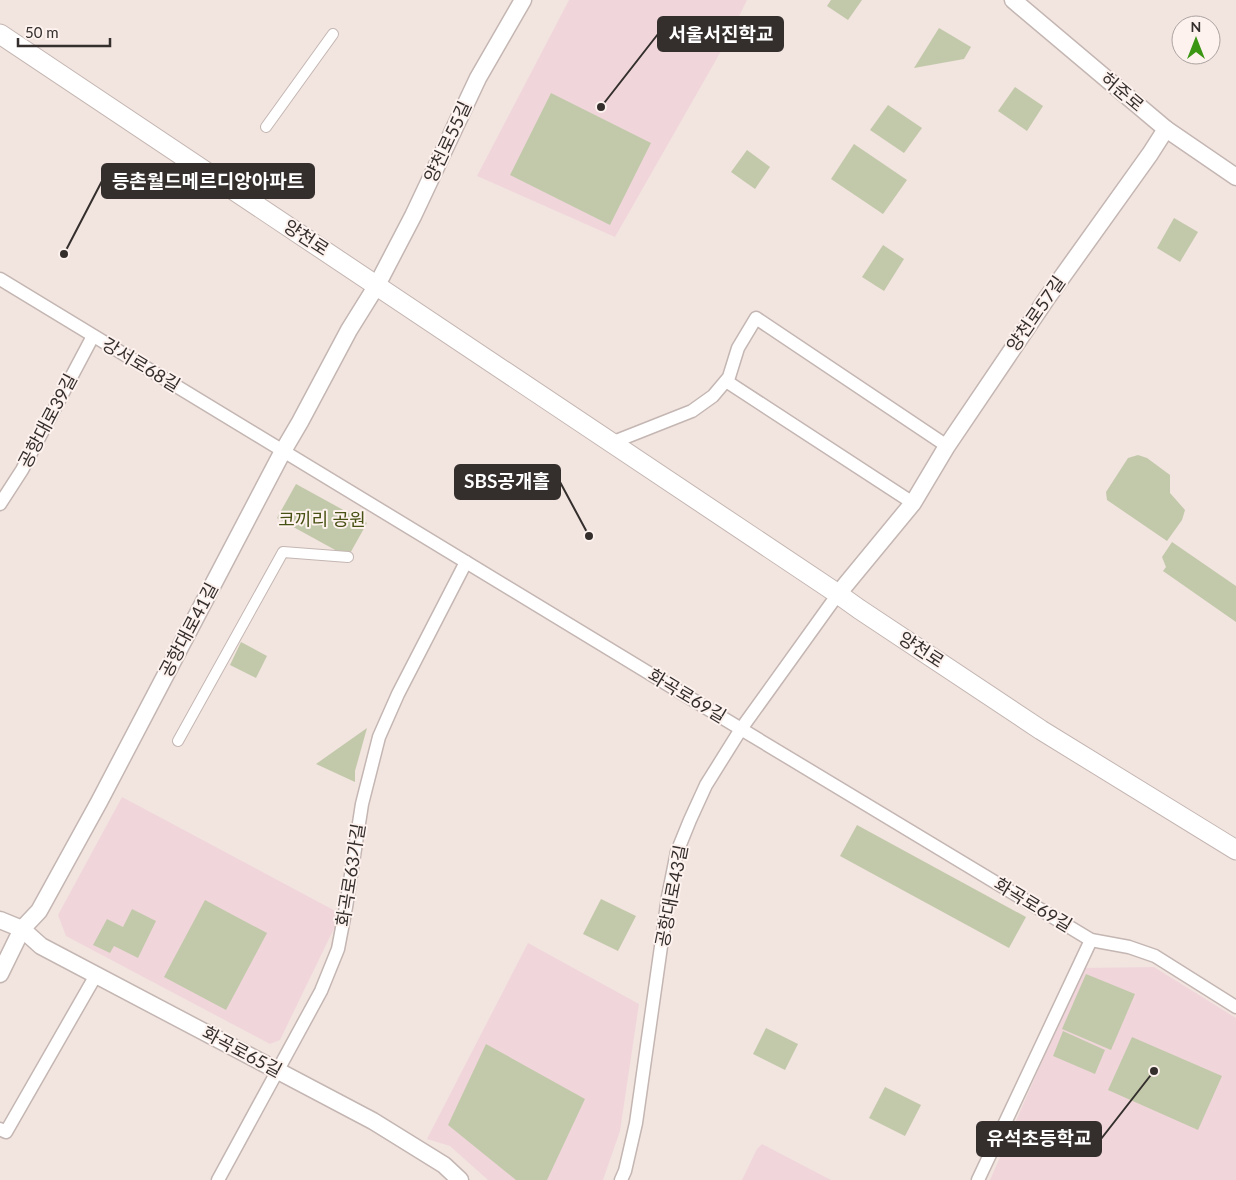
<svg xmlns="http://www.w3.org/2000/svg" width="1236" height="1180" viewBox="0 0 1236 1180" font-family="Lato,'Noto Sans KR',sans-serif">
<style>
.education{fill:#f0d6db}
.green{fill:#c2c9aa}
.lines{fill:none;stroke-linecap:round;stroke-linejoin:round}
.pedestrian-casing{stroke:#c4b6b2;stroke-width:12}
.minor-casing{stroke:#c4b6b2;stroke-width:15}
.tertiary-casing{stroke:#c4b6b2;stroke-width:19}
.secondary-casing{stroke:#c4b6b2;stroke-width:21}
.pedestrian{stroke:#fff;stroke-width:10}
.minor{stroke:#fff;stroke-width:12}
.tertiary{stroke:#fff;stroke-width:16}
.secondary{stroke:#fff;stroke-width:19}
.labels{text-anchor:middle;stroke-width:4;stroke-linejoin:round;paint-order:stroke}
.street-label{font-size:18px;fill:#342f2d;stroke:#fdf2ee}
.park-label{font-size:18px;fill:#485114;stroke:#fdf2ee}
.leader{fill:none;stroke:#342f2d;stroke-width:2}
.callout-dot{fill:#342f2d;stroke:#fdf2ee;stroke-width:2}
.callout{fill:#342f2d;stroke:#342f2d;stroke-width:2}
.callout-label{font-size:19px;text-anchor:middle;font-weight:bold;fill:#fff}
</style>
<rect width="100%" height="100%" fill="#f2e4df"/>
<g class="education">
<path d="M569,0H747L728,39L615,237L477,176Z"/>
<path d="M122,797L341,914L280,1040L270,1044L66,936L58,915Z"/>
<path d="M528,943L639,1004L620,1131L603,1180H488L450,1146L427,1139Z"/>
<path d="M1154,967L1236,1018V1180H990L1083,968Z"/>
<path d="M762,1144L831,1180H742L757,1149Z"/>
</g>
<g class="green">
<path d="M831,0H862L848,20L827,6Z"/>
<path d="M939,28L971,47L964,59L914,68Z"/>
<path d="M1015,87L1043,106L1027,131L998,111Z"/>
<path d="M551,93L651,143L610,225L510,175Z"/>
<path d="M888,105L922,128L904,153L870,130Z"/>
<path d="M854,144L907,180L883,214L831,179Z"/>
<path d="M747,150L770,167L755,189L731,172Z"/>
<path d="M1174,218L1198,232L1180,262L1157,248Z"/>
<path d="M883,245L904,259L884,291L862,277Z"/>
<path d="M1138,455L1147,458L1170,475V493L1185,510L1182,520L1167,541L1107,500L1106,492L1128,458Z"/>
<path d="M296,484L367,523L348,557L277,518Z"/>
<path d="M1172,542L1236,586V622L1163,571L1166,567L1162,557Z"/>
<path d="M241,642L267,656L256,678L230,665Z"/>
<path d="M367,728L355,771V782L316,764Z"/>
<path d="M857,825L1026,917L1009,948L840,856Z"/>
<path d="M601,899L636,916L618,951L583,934Z"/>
<path d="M205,900L267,933L226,1010L164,977Z"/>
<path d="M132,909L156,921L138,958L114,946L110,953L93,945L107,919L123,927Z"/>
<path d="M1086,974L1135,994L1111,1050L1062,1029Z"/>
<path d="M766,1028L798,1044L785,1070L753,1054Z"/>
<path d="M1063,1031L1105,1050L1095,1074L1053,1056Z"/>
<path d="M1132,1037L1222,1076L1198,1130L1108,1090Z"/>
<path d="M486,1044L585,1099L547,1180H516L448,1125Z"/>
<path d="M885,1087L921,1105L905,1136L869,1118Z"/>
</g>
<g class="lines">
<g class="pedestrian-casing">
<g id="pedestrian">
<path d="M266,127L333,34"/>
<path d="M178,741L283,552L348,557"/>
</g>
</g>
<g class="minor-casing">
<g id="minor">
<path d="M0,279L741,729L1091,940L1129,947L1155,956L1236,1007"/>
<path d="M726,381L913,503"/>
<path d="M611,443L692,411L713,396L729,377L738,348L756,318L947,446"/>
<path d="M0,504L22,470L93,336"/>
<path d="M0,1129L6,1132L96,975"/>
<path d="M218,1180L321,991L338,949L346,907L362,804L379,737L398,694L466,562"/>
<path d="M621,1180L625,1171L636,1123L668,897L677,852L690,820L706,785L741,729L838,594"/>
<path d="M978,1180L1091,940"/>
</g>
</g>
<g class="tertiary-casing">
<g id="tertiary">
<path d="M1013,0L1166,129L1236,177"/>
<path d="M838,594L913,503L947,446L1047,298L1150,154L1166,129"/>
<path d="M0,920L22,929L41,946L373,1121L444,1165L460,1180"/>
<path d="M0,974L22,929L39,911L99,802L283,451L300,422L349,330L377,285L413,216L478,78L523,0"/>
</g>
</g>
<g class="secondary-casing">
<path id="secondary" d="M0,34L838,594L859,609L1041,730L1236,850"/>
</g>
<use href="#pedestrian" class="pedestrian"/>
<use href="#minor" class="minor"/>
<use href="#tertiary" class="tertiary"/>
<use href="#secondary" class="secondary"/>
</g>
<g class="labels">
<g class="street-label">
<text transform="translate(1122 92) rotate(40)" y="6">허준로</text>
<text transform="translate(448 142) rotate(-65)" y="6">양천로55길</text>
<text transform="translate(306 238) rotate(33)" y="6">양천로</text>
<text transform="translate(1036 314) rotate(-55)" y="6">양천로57길</text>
<text transform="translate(141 365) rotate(31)" y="6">강서로68길</text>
<text transform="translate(48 421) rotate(-62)" y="6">공항대로39길</text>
<text transform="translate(189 630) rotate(-62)" y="6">공항대로41길</text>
<text transform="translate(921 650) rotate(33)" y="6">양천로</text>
<text transform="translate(687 696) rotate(31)" y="6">화곡로69길</text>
<text transform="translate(351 875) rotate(-81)" y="6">화곡로63가길</text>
<text transform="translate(672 896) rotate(-79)" y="6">공항대로43길</text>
<text transform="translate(1033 905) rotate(31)" y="6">화곡로69길</text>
<text transform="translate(242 1052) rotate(28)" y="6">화곡로65길</text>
</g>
<g class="park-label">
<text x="322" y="526">코끼리 공원</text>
</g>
</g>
<path class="leader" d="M601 107L658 34M64 254L102 181M589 536L560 482M1154 1071L1101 1139"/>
<g class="callout-dot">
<circle cx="601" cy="107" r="5"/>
<circle cx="64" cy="254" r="5"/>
<circle cx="589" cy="536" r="5"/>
<circle cx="1154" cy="1071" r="5"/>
</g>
<g class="callout">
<rect x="658" y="17" width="125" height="34" rx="5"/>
<rect x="102" y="164" width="212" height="34" rx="5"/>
<rect x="455" y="465" width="105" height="34" rx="5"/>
<rect x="977" y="1122" width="124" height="34" rx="5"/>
</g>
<g class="callout-label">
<text x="721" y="41">서울서진학교</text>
<text x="208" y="188">등촌월드메르디앙아파트</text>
<text x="507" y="488">SBS공개홀</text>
<text x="1039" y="1145">유석초등학교</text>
</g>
<g transform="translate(1196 40)"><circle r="24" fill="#fdf2ee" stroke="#ada4a1"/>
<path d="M0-4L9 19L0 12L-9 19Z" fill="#3a9613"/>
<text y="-8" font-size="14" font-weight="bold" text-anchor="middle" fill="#342f2d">N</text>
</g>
<path d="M18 38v8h92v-8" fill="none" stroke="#342f2d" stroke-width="2.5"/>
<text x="25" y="38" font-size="15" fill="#342f2d" stroke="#fdf2ee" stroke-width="4" paint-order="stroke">50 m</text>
</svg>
